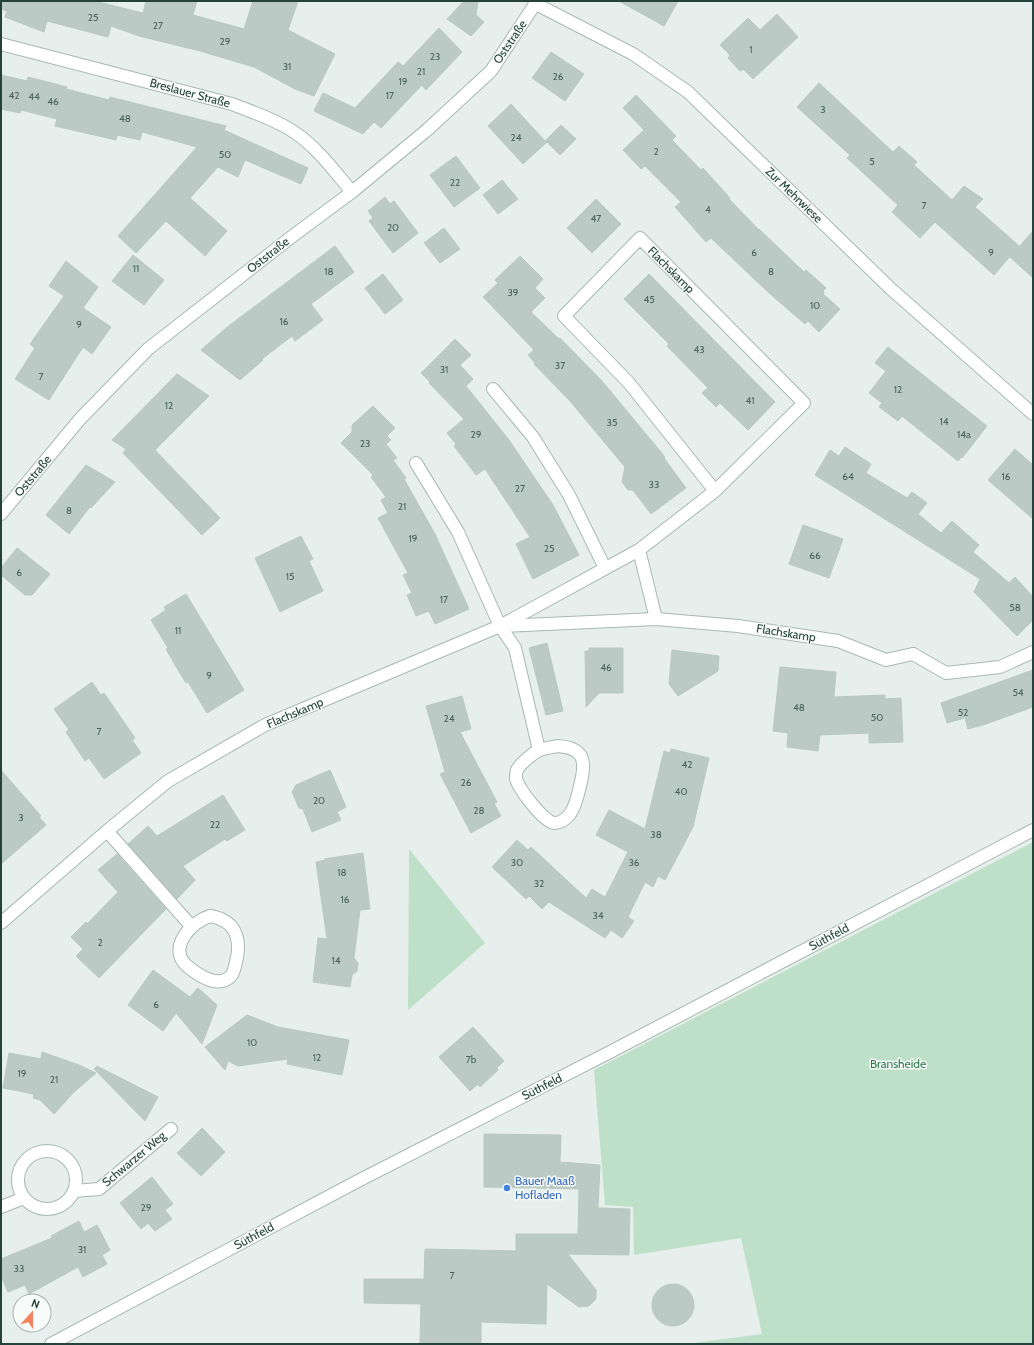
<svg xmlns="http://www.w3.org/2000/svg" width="1034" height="1345" viewBox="0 0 1034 1345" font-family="Cabin,sans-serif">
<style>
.green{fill:#bfe0c8}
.building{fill:#bbcac4;stroke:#b8c9c2}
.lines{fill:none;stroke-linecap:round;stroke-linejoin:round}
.lane-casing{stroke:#a8b8b2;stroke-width:14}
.street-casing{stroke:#a8b8b2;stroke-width:14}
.lane{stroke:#fff;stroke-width:12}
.street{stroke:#fff;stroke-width:12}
.shop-dot{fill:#3f7fe0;stroke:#f7fbf9;stroke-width:1.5}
.labels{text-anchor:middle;stroke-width:3;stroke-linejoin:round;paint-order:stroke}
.number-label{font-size:10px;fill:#4a645c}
.street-label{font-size:12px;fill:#24423a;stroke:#f7fbf9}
.park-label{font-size:12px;fill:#2d7a4b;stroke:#f7fbf9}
.shop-label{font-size:12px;fill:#366cbe;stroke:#f7fbf9;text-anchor:start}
</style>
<rect width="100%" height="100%" fill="#e6efeb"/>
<g class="green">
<path d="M1033,842V1344H686L762,1334L741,1238L634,1255L633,1207L605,1205L594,1070Z"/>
<path d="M409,849L485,943L408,1010Z"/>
</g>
<g class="building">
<path d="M1,1H94L143,13L146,1H197L193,15L244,29L253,1H298L288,30L335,54L314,96L295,89L254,67L200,51L139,36L111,26L108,37L47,21L44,32L5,17L7,11L1,9Z"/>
<path d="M464,1H478L476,15L484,22L471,36L447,19Z"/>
<path d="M619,1H678L664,26Z"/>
<path d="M777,14L798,37L753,79L743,69L740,71L728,58L730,55L720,45L748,18L760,30Z"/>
<path d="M439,28L462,52L426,90L422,85L381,128L374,122L363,134L314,111L323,93L355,108L398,62L403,66Z"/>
<path d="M551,52L584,74L565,101L532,78Z"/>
<path d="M1,75L27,81L28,77L67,87L66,89L109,100L110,97L226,126L224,130L308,168L301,184L245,160L238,177L218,167L190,198L227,231L205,256L166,221L136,253L118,236L197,147L142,132L140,140L117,135L116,140L55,126L57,119L21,110L20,113L1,109Z"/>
<path d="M819,83L893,152L899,146L917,162L914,165L952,200L964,186L983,199L975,207L1019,246L994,275L935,222L920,238L892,212L898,205L847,158L850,155L797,107Z"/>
<path d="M636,95L676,136L672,140L701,170L703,168L730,198L729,199L759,230V229L804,272L806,270L826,288L823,291L824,292L823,294L840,309L819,332L808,321L805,324L768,292L711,238L706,242L675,207L681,202L645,166L641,169L623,150L644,130L623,108Z"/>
<path d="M511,104L545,141L561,125L576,139L560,155L547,142L523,164L488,126Z"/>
<path d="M456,156L480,188L454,207L430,175Z"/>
<path d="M502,180L518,199L498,214L483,195Z"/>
<path d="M385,197L390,204L394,201L418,233L393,253L369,221L373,218L368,211Z"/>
<path d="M596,199L621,224L592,253L567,228Z"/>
<path d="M444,228L460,249L440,263L424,243Z"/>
<path d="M1033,231V278L1010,257Z"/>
<path d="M335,246L354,272L311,304L323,320L295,341L292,336L262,359L263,360L240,380L201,350L226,328Z"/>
<path d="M133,255L164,280L144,305L112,281Z"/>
<path d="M520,256L543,279L535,288L545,298L531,312L559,339L560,338L602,381L665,457L664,458L686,488L651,514L633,490H628L622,482L625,467L570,401L534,364L535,363L528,355L534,350L483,297L498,283L495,280Z"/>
<path d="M66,261L98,287L83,308L111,327L92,354L83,347L49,400L15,379L35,348L30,344L64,296L49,286Z"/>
<path d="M383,274L403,300L385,314L365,288Z"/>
<path d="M649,274L775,402L748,430L720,403L716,407L702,393L708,388L667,346L669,344L624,299Z"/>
<path d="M455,339L471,355L460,365L473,379L466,386L509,440L553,505L579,555L533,579L516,544L530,537L485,469L476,475L454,446L456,444L447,433L464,419L429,383L430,382L421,373Z"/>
<path d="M888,347L987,426L962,458L961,457L958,461L902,416L898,421L879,407L882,403L869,393L886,371L875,363Z"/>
<path d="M177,374L209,396L155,450L220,518L202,535L123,453L126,449L112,440Z"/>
<path d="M373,406L395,428L387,436L391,440L386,444L397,458L393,460L406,478L404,479L435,534L469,609L435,624L429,611L416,616L407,595L412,593L403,575L408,573L378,518L388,513L381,500L386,497L371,477L373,475L341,443L352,432V425Z"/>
<path d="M845,447L871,464L866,473L907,498L912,492L927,503L918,514L941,533L952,521L979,545L973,552L1009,583L1015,577L1033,597V620L1017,636L974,592L980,579L815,475L830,450L839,456Z"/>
<path d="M1015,449L1033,465V519L988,480Z"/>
<path d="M86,465L115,482L91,508L90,507L69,534L46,515Z"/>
<path d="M803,525L843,539L829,578L789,564Z"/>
<path d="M301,536L313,559L309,561L323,591L280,612L255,558Z"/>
<path d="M17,548L50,574L32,595H25L1,575V568Z"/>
<path d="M186,594L244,690L207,713L188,682L186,683L175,665L166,649L168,648L151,620L166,610L164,607Z"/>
<path d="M547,643L563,711L546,715L529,648Z"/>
<path d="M589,648H623V693H599L586,707L585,651H589Z"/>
<path d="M672,650L719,656L718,671L678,696L669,684Z"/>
<path d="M780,667L836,672L834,697L885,695V699L901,698L903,742L869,743V733L820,735L818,751L787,747L788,733L773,731Z"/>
<path d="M1033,670V707L986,724L968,729L965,718L947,723L941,703Z"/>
<path d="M92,682L101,695L104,693L135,738L132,740L141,753L104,779L89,758L85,761L66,732L69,730L54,709Z"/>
<path d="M462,696L471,729L460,732L497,802L494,803L501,816L471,833L440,774L445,772L426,706Z"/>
<path d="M671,749L709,758L693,827L665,880L658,876L653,887L645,882L628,917L634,921L622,938L611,930L605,938L549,902L542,909L529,896L526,899L492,867L517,840L528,850L531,847L586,898L592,889L605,897L628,852L596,835L609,810L645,829L664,751L670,753Z"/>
<path d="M1,770L41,816L39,817L46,825L1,864Z"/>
<path d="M330,770L346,807L337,812L341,820L312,832L303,809L299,808L292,792L296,785Z"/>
<path d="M223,795L245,830L227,841L225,839L183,866L195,880L177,899L128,844L148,826L157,836Z"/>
<path d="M363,853L370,909L360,910L354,958L358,963L357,971L352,975L350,987L313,982L318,938L327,939L316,862L325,860L324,859Z"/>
<path d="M117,854L166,909L99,978L76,956L83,949L71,937L86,922L87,924L118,892L98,870Z"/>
<path d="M153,970L190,997L198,988L217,1005L202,1044L176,1013L163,1031L128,1005Z"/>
<path d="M247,1015L278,1027L349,1040L342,1075L287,1064L288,1059L238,1066L228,1061L225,1070L205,1047Z"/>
<path d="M473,1027L504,1061L497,1068L498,1070L480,1087L478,1084L470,1091L439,1057Z"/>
<path d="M42,1052L79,1065L96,1073L74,1092L54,1114L40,1100L33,1098L34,1094L3,1088L9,1053L41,1059Z"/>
<path d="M97,1066L158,1097L145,1121L94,1069Z"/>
<path d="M202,1128L225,1152L201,1176L177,1153Z"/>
<path d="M484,1134L561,1135L560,1162L600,1165L598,1208L630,1209L629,1255L568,1254L596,1290V1299L589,1306L579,1307L547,1284L546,1324L481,1322V1344H420L421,1304L364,1303V1279H424L425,1249L516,1251V1234H578L579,1189L484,1187Z"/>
<path d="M152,1177L173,1204L165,1210L172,1219L155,1231L148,1223L141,1229L120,1203Z"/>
<path d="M79,1221L84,1232L97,1225L110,1250L102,1255L107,1264L83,1277L78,1267L29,1294L25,1285L8,1292L1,1276V1259L52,1238L51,1236Z"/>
<circle cx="673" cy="1305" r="21"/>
</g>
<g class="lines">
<g class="lane-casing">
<g id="lane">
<path d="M493,389L533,437L569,495L605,568"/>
<path d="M416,463L458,532L500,626"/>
<path d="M913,654L946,673L1000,667L1033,652"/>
</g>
</g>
<g class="street-casing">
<g id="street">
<path d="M536,4L633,54L688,92L891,289L1033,414"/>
<path d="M1,44L232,104C252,112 277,120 294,132C317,147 335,172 352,192"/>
<path d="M1,514L80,419L148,349L294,235L352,192L427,130L491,71L537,1"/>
<path d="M639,550L656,619"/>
<path d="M558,746C586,748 586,763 580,786C578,795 575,807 570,814C566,819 560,823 555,823C544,823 519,789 516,779C516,777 516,771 517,770C520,764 534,752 540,750C545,748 552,747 558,746Z"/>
<path d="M539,750L515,648L500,626L639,550L715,491L804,403L640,238L564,316L629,383L715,491"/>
<path d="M107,831L192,927"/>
<path d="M210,916C234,920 241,936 237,958C235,964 235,971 231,976C218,989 198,975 187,966C167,948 191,922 210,916Z"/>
<path d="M1,923L107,831L168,781L265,725L500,626L656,619L738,626L838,641L886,660L913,654"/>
<circle cx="47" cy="1180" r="29"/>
<path d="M74,1191L99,1189L171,1129"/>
<path d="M1,1207L24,1198"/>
<path d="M51,1344L356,1182L612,1051L1033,830"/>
</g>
</g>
<use href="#lane" class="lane"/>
<use href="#street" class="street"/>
</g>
<circle class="shop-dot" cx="507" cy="1188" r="4"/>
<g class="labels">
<g class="number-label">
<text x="93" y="21">25</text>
<text x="158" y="29">27</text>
<text x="225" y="45">29</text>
<text x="751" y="53">1</text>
<text x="435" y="60">23</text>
<text x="287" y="70">31</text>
<text x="421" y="75">21</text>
<text x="558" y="80">26</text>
<text x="403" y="85">19</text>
<text x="14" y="99">42</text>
<text x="390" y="99">17</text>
<text x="34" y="100">44</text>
<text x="53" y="105">46</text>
<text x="823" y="113">3</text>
<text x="125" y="122">48</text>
<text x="516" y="141">24</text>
<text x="656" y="155">2</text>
<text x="225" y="158">50</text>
<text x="872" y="165">5</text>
<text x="455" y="186">22</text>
<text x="924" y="209">7</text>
<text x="708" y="213">4</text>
<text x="596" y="222">47</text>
<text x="393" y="231">20</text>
<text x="754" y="256">6</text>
<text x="991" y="256">9</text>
<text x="136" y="272">11</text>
<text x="329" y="275">18</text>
<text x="771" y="275">8</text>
<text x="513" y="296">39</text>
<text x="649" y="303">45</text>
<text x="815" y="309">10</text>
<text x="284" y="325">16</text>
<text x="79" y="328">9</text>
<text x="699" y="353">43</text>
<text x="560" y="369">37</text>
<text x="444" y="373">31</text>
<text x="41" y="380">7</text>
<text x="898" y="393">12</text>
<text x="750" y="404">41</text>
<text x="169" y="409">12</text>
<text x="944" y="425">14</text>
<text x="612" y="426">35</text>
<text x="476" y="438">29</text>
<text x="964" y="438">14a</text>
<text x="365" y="447">23</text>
<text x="848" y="480">64</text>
<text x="1006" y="480">16</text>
<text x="654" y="488">33</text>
<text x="520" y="492">27</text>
<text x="402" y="510">21</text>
<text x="69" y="514">8</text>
<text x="413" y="542">19</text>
<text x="549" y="552">25</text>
<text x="815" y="559">66</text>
<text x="19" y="576">6</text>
<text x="290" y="580">15</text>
<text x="444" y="603">17</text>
<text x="1015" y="611">58</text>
<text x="178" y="634">11</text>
<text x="606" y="671">46</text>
<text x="209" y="679">9</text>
<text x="1018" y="696">54</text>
<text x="799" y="711">48</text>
<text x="963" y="716">52</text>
<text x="877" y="721">50</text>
<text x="449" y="722">24</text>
<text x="99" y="735">7</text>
<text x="687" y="768">42</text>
<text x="466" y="786">26</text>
<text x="681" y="795">40</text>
<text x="319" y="804">20</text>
<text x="479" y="814">28</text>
<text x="21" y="821">3</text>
<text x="215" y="828">22</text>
<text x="656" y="838">38</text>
<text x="517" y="866">30</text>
<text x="634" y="866">36</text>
<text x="342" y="876">18</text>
<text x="539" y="887">32</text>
<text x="345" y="903">16</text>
<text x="598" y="919">34</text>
<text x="100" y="946">2</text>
<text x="336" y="964">14</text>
<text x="156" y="1008">6</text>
<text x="252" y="1046">10</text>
<text x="317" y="1061">12</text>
<text x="471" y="1063">7b</text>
<text x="22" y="1077">19</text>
<text x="54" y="1083">21</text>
<text x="146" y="1211">29</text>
<text x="82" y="1253">31</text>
<text x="19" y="1272">33</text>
<text x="452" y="1279">7</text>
</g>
<g class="street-label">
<text transform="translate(510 42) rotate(-56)" y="4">Oststraße</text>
<text transform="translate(190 93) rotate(15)" y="4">Breslauer Straße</text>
<text transform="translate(794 195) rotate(44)" y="4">Zur Mehrwiese</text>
<text transform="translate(268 255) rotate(-38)" y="4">Oststraße</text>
<text transform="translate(671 270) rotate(45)" y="4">Flachskamp</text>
<text transform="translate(33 476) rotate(-50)" y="4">Oststraße</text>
<text transform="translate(786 633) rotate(9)" y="4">Flachskamp</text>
<text transform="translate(295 713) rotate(-23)" y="4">Flachskamp</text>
<text transform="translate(829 937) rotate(-28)" y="4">Süthfeld</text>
<text transform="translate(542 1087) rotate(-27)" y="4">Süthfeld</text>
<text transform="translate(134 1159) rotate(-40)" y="4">Schwarzer Weg</text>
<text transform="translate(254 1236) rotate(-28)" y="4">Süthfeld</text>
</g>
<g class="park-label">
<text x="898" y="1068">Bransheide</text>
</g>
<g class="shop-label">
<text x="515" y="1185">Bauer Maaß<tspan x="515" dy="14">Hofladen</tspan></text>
</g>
</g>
<rect width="1034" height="1345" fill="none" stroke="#24423a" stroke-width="4"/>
<g transform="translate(32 1313) rotate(21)"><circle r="19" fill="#f7fbf9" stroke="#a3b1ad"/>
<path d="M0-3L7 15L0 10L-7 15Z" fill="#f4845f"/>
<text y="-6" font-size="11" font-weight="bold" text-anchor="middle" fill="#24423a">N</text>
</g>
</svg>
